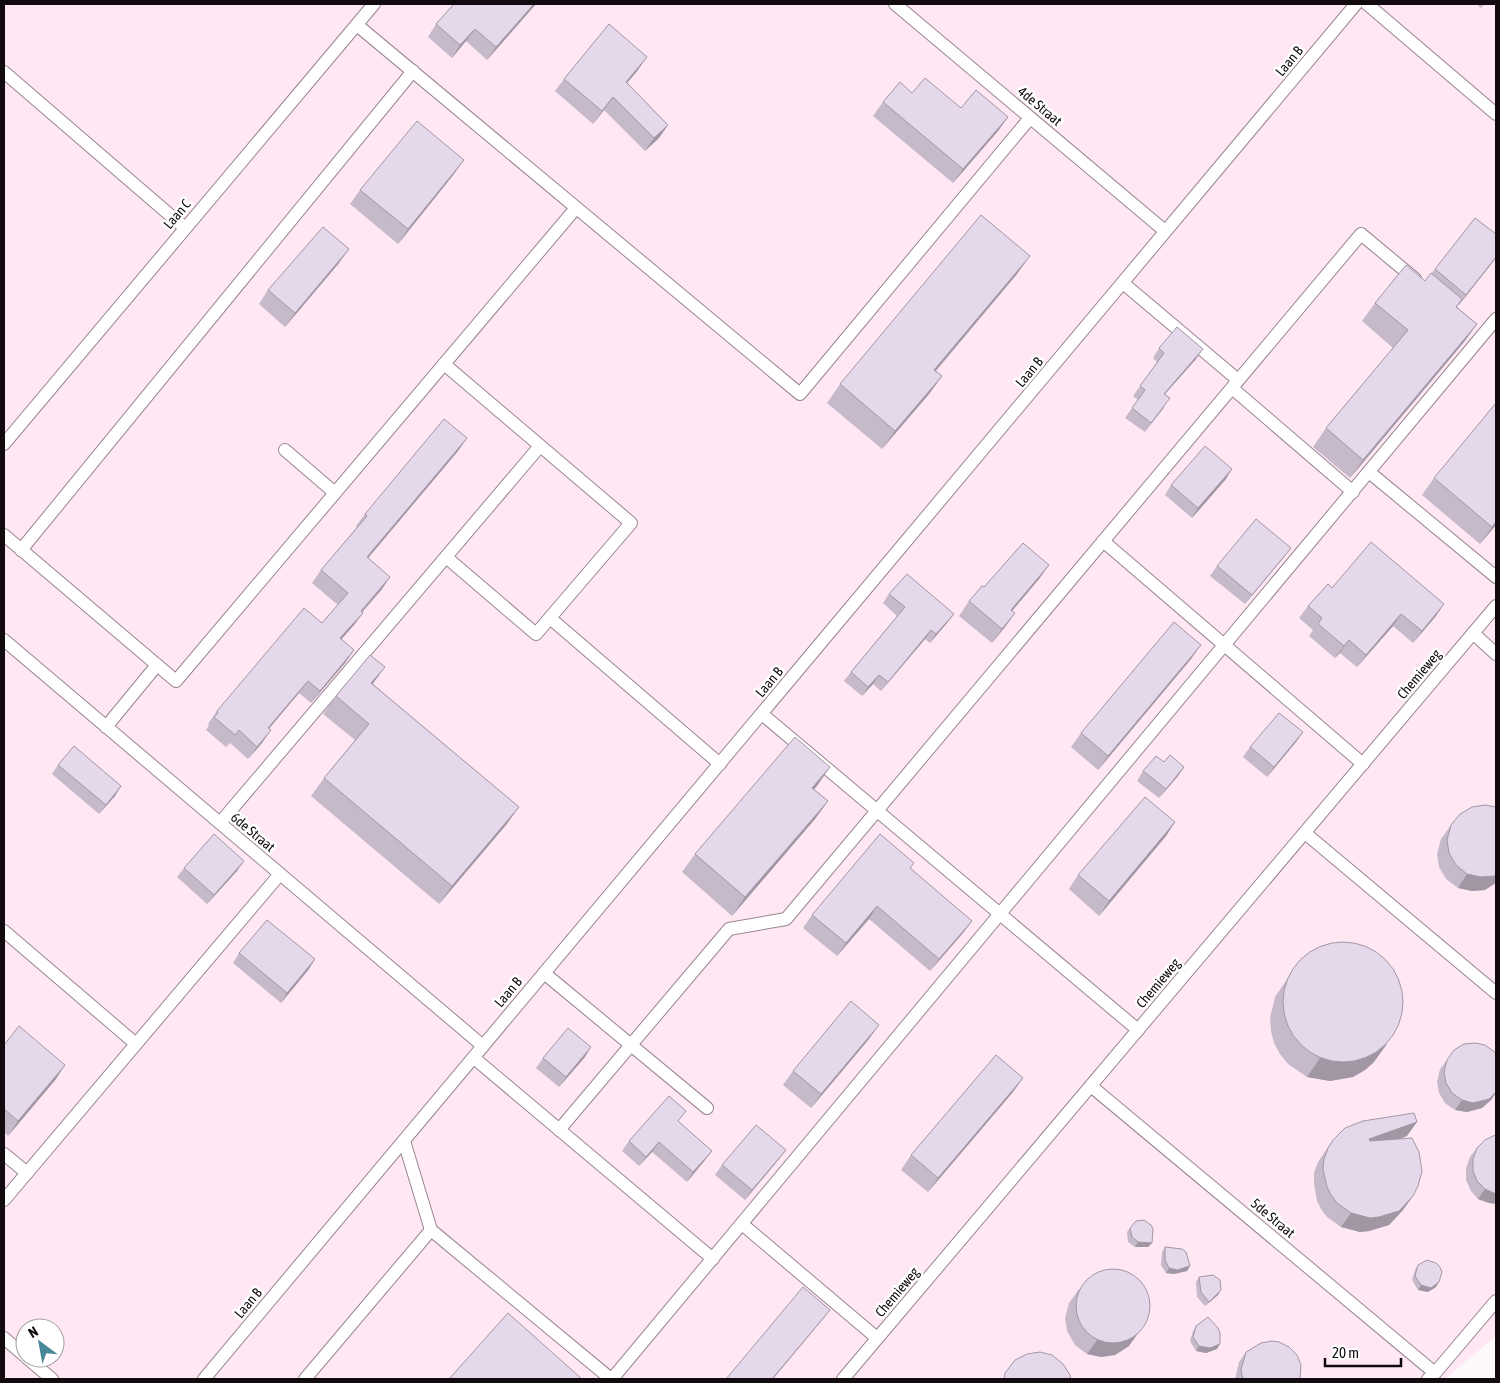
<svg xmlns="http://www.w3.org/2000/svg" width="1500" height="1383" viewBox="0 0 1500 1383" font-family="'Asap Condensed',sans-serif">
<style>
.built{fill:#ffe7f4;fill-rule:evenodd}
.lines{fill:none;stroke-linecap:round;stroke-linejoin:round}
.lane-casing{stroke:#998591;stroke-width:14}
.lane{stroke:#fff;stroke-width:12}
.wall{fill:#c6baca}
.shaded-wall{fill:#a197a4}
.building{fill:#e6d8eb;stroke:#a197a4}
.labels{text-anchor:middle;stroke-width:5;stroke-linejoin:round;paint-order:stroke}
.street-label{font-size:14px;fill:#110a0f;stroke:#fff}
</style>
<rect width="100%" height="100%" fill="#fdf9fb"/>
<path class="built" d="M4,4H1496V1336L1445,1379H4ZM25,1328H55V1358H25Z"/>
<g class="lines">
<g class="lane-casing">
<g id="lane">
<path d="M895,4L1165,231"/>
<path d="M1367,4L1496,114"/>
<path d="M357,25L800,394L1030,118"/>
<path d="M4,72L185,228"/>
<path d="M1123,283L1238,380"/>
<path d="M444,364L631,523L536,634L446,557"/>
<path d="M1232,388L1353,492"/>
<path d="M4,444L374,4"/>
<path d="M285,450L335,493"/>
<path d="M1369,472L1496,577"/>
<path d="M4,535L176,681L576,208"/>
<path d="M1103,541L1363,764"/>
<path d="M21,550L413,71"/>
<path d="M550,618L720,764"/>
<path d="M1473,633L1496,654"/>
<path d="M4,640L483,1046"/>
<path d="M762,714L1138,1030"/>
<path d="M106,727L157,665"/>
<path d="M220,823L540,446"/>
<path d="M1305,833L1496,993"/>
<path d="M4,931L136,1044"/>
<path d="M544,973L707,1108"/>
<path d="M474,1058L713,1259"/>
<path d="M1091,1086L1435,1373"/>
<path d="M559,1130L729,929L786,919L1361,234L1415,279"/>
<path d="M404,1141L431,1230L611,1379"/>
<path d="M4,1154L27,1173"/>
<path d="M4,1200L280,874"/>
<path d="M742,1224L877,1338"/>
<path d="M4,1338L25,1356"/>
<path d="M27,1358L52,1379"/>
<path d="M204,1379L1356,4"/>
<path d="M305,1379L431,1230"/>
<path d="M612,1379L1496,319"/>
<path d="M843,1379L1496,606"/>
<path d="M1428,1379L1435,1373L1496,1301"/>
</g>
</g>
<use href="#lane" class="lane"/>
</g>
<g class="wall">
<path d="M453,4H536L487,60L466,41L452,58L428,37L436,24L454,4Z"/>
<path d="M1476,4H1484L1481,8Z"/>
<path d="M638,70L627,83L668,125L659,138L645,151L604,110L593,124L555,91L564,79Z"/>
<path d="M912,93L961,108L1008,117L998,131L953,183L873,116L883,102Z"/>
<path d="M454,174L398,244L350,204L360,190Z"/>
<path d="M1496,258L1459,305V304L1457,307L1477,324L1464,342L1350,478L1313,447L1326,428L1393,348L1362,321L1375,303L1425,281L1435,269Z"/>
<path d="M339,263L285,327L259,304L268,290Z"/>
<path d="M1017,274L936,371L942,376L929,394L882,449L827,403L840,384Z"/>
<path d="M1159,348L1196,359L1165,394L1164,408L1145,432L1125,418L1138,400L1133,396L1157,362L1153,358Z"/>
<path d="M467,438L458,451L368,558L390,577L382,589L362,612L354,625L341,639L354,650L345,663L311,703L299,693L269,729L262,743L248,759L230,743L226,747L206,730L209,725L208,724L217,711L322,623L338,605L312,583L321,570L357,527L356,526L365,514Z"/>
<path d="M1434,478L1496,525L1480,544L1422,495Z"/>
<path d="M1226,479L1192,518L1165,495L1171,485Z"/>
<path d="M1284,557L1245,604L1210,576L1217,566Z"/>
<path d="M1049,565L1039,579L1012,611L1015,613L1005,627L992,643L959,616L969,601L984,587Z"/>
<path d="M1332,588L1436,616L1413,643L1393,626L1357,667L1340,653L1335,658L1309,636L1313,630L1299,618L1308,606Z"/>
<path d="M889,594L954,614L947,623L930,643L925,639L881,691L873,684L862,696L844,681L851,672L897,616L883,603Z"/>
<path d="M1191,659L1098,770L1071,747L1081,733Z"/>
<path d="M373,684L519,807L506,825L439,904L311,796L324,778L355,740L323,714L336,696Z"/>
<path d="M1303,732L1296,742L1267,777L1243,757L1250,747Z"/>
<path d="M1164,762L1184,767L1178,776L1159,798L1137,781L1143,771Z"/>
<path d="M58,765L121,786L115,796L99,814L52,774Z"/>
<path d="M830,767L814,789L828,801L815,819L732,916L682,872L695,854Z"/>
<path d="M1175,822L1166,836L1099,916L1069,889L1078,875Z"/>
<path d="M1451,825L1485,890L1472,891L1458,888L1446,879L1439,867L1437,854L1441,839Z"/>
<path d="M184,868L237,871L207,904L177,877Z"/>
<path d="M910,868L972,921L963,933L930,971L869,919L837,956L803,928L812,915Z"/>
<path d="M239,953L309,969L281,1003L233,963Z"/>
<path d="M1300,960L1374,1062L1365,1070L1353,1077L1330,1081L1307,1077L1288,1064L1280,1054L1274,1043L1271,1031L1270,1018L1275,997Z"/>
<path d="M869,1039L811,1108L783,1085L793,1071Z"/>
<path d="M4,1045L56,1079L8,1136L4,1132Z"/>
<path d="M1496,1053V1093L1491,1100L1482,1108L1467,1112L1455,1110L1445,1103L1439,1093L1437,1082L1440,1069L1447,1060Z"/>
<path d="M585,1057L559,1087L536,1068L543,1058Z"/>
<path d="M1023,1078L1013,1092L928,1192L901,1170L911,1155Z"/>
<path d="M679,1122L712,1151L705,1160L687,1182L652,1152L639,1166L622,1151L629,1141Z"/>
<path d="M1407,1136L1399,1139L1403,1210L1389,1225L1369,1231L1360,1232L1341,1227L1327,1217L1321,1209L1317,1201L1314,1184V1173L1318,1162L1333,1140Z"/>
<path d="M1477,1148L1489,1203L1478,1199L1471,1191L1466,1180V1168L1470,1157Z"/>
<path d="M786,1150L779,1159L745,1200L715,1175L722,1165Z"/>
<path d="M1130,1228L1152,1243L1148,1247H1135L1128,1242L1127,1232Z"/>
<path d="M1165,1247L1190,1266L1187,1271L1174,1274L1166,1273L1161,1265L1162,1252Z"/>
<path d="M1418,1265L1436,1287L1428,1292L1418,1290L1412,1280L1415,1270Z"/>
<path d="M1199,1277L1218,1295L1205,1306L1197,1297L1196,1282Z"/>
<path d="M1079,1289L1129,1346L1115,1355L1101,1357L1087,1354L1075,1345L1067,1331L1065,1318L1069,1303Z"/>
<path d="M1196,1326L1217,1349L1206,1353L1196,1351L1190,1341L1193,1331Z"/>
<path d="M1246,1352L1300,1379H1235L1239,1362Z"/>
</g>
<g class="shaded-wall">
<path d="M534,4H536L487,60L496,47Z"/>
<path d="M475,29L466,41L452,58L460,45Z"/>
<path d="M647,57L638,70L617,95L626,82Z"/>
<path d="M613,97L604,110L593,124L602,111Z"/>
<path d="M1008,117L998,131L953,183L963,169Z"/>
<path d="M668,125L659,138L645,151L654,138Z"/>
<path d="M464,160L454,174L398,244L408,229Z"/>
<path d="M349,249L339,263L285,327L295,313Z"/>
<path d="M1030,256L1017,274L921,388L934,370Z"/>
<path d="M1496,257V258L1459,305L1466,295Z"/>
<path d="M1477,324L1464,342L1350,478L1363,460Z"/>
<path d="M1203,349L1196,359L1157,403L1164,394Z"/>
<path d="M942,376L929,394L882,449L895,431Z"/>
<path d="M467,438L458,451L358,570L367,557Z"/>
<path d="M1232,469L1226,479L1192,518L1198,508Z"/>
<path d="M1496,522V525L1480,544L1492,527Z"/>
<path d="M1291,548L1284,557L1245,604L1252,595Z"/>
<path d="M1049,565L1039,579L1001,624L1011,610Z"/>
<path d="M390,577L382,589L353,623L363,613L354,625L331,651L340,638Z"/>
<path d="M1444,604L1436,616L1413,643L1422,631Z"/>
<path d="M1015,613L1005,627L992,643L1002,629Z"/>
<path d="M954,614L947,623L930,643L936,634Z"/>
<path d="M1401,614L1393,626L1357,667L1366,655Z"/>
<path d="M931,630L925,639L881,691L888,682Z"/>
<path d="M1349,640L1340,653L1335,658L1344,646Z"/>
<path d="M1201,645L1191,659L1098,770L1108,756Z"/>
<path d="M354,650L345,663L311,703L320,691Z"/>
<path d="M385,667L372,685L371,683Z"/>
<path d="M879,675L873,684L862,696L868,687Z"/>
<path d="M308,681L299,693L259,740L268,728Z"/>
<path d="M271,730L262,743L248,759L257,747Z"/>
<path d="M1303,732L1296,742L1267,777L1274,767Z"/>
<path d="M830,767L817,786L799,806L812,788Z"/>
<path d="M1184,767L1178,776L1159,798L1166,789Z"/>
<path d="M121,786L115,796L99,814L106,805Z"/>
<path d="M828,801L815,819L732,916L745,897Z"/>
<path d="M519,807L506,825L439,904L452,886Z"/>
<path d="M1175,822L1166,836L1099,916L1109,901Z"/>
<path d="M244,861L237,871L207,904L214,895Z"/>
<path d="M1467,874L1496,875V883L1485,890L1472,891L1458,888Z"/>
<path d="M877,906L869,919L837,956L846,943Z"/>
<path d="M972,921L963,933L930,971L939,959Z"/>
<path d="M315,959L309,969L281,1003L287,993Z"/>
<path d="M879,1025L869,1039L811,1108L821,1094Z"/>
<path d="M1387,1044L1374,1062L1365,1070L1353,1077L1330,1081L1307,1077L1320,1058Z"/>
<path d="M591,1047L585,1057L559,1087L566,1077Z"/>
<path d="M65,1065L56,1079L8,1136L18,1121Z"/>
<path d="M1023,1078L1013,1092L928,1192L938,1178Z"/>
<path d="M1496,1092L1491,1100L1482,1108L1467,1112L1455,1110L1462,1100Z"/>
<path d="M1417,1122L1407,1136L1359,1154L1369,1139Z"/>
<path d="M659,1142L652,1152L639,1166L646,1157Z"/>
<path d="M786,1150L779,1159L745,1200L752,1190Z"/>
<path d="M712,1151L705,1160L687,1182L693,1172Z"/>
<path d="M1485,1189L1496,1194V1204L1489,1203L1478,1199Z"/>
<path d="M1413,1196L1403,1210L1389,1225L1369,1231L1360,1232L1341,1227L1351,1213Z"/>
<path d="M1138,1242L1152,1243L1148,1247H1135Z"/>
<path d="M1190,1266L1187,1271L1174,1274L1166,1273L1169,1268Z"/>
<path d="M1439,1282L1436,1287L1428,1292L1418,1290L1421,1285Z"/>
<path d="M1221,1290L1218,1295L1205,1306Z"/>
<path d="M830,1310L823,1319L773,1379H772Z"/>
<path d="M1139,1332L1129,1346L1115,1355L1101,1357L1087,1354L1097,1340Z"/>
<path d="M1220,1344L1217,1349L1206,1353L1196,1351L1199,1346Z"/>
</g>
<g class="building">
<path d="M454,4H534L496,47L475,29L460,45L436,24Z"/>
<path d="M609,24L647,57L626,82L668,125L654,138L613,97L602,111L564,79Z"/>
<path d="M925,78L961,108L976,90L1008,117L963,169L883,102L900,82L912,93Z"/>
<path d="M417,121L464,160L408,229L360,190Z"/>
<path d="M981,215L1030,256L934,370L942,376L895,431L840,384Z"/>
<path d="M1475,218L1496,234V257L1466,295L1435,269Z"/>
<path d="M323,227L349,249L295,313L268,290Z"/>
<path d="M1406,265L1425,281L1431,273L1462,299L1456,307L1477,324L1363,460L1326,428L1408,330L1375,303Z"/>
<path d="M1177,327L1203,349L1164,394L1170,398L1151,423L1132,408L1145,390L1140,386L1164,353L1159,348Z"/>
<path d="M1496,403V522L1492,527L1434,478Z"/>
<path d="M444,419L467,438L367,557L390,577L361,611L363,613L340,638L354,650L320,691L308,681L268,728L271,730L257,747L239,730L235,735L214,717L218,713L217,711L304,608L322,623L348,593L321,570L367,516L365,514Z"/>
<path d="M1205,446L1232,469L1198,508L1171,485Z"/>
<path d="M1256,519L1291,548L1252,595L1217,566Z"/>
<path d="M1371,542L1444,604L1422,631L1401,614L1366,655L1349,640L1344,646L1318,624L1322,618L1308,606L1328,584L1332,588Z"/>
<path d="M1023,543L1049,565L1011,610L1015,613L1002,629L969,601L982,586L984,587Z"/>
<path d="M907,574L954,614L936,634L931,630L888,682L879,675L868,687L851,672L905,607L889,594Z"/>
<path d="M1174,622L1201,645L1108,756L1081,733Z"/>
<path d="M370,655L385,667L371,683L519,807L452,886L324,778L369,724L336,696Z"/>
<path d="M1279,713L1303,732L1274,767L1250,747Z"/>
<path d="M795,737L830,767L812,788L828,801L745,897L695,854Z"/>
<path d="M74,746L121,786L106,805L58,765Z"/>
<path d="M1170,755L1184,767L1166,789L1143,771L1156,756L1164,762Z"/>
<path d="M1145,797L1175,822L1109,901L1078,875Z"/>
<path d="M1485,805L1496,807V875L1495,876L1481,877L1467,874L1456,865L1449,853L1447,840L1451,825L1460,814L1472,807Z"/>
<path d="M214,834L244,861L214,895L184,868Z"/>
<path d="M880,834L914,863L910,868L972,921L939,959L877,906L846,943L812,915Z"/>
<path d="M267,920L315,959L287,993L239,953Z"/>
<circle cx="1343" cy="1002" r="60"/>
<path d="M851,1001L879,1025L821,1094L793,1071Z"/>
<path d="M19,1026L65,1065L18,1121L4,1109V1045Z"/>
<path d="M568,1028L591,1047L566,1077L543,1058Z"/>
<path d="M1475,1043L1485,1045L1496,1053V1092L1489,1099L1473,1103L1462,1100L1452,1093L1446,1083L1444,1072L1447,1060L1454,1050L1464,1044Z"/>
<path d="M996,1055L1023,1078L938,1178L911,1155Z"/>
<path d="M669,1096L686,1111L678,1121L712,1151L693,1172L659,1142L646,1157L629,1141Z"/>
<path d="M1414,1113L1417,1122L1369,1139L1370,1141L1412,1138L1419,1152L1422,1171L1418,1186L1413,1196L1399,1211L1379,1217L1370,1218L1351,1213L1337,1203L1331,1195L1327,1187L1323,1169L1324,1159L1328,1148L1333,1140L1345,1128L1363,1121Z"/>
<path d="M756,1125L786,1150L752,1190L722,1165Z"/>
<path d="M1496,1135V1194L1485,1189L1477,1181L1473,1171V1159L1477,1148L1485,1140L1493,1136Z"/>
<path d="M1144,1220L1151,1225L1153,1229L1152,1243L1138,1242L1132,1237L1130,1228L1136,1221Z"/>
<path d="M1165,1247L1182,1249L1186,1252L1190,1266L1177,1270L1169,1268L1165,1260Z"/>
<path d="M1427,1260L1436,1263L1440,1267L1442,1272L1439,1282L1431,1288L1421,1285L1415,1276L1418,1265Z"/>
<circle cx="1113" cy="1306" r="37"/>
<path d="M1213,1275L1220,1280L1221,1290L1209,1302L1201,1292L1199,1277Z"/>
<path d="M803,1287L830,1310L772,1379H726Z"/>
<path d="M508,1313L582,1379H449Z"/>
<path d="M1208,1317L1218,1328L1220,1333V1344L1210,1348L1199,1346L1193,1337L1196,1326Z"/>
<path d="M1272,1341L1279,1342L1289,1347L1297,1355L1301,1365L1300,1379H1243L1241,1370L1246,1352L1261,1343Z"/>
<path d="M1040,1352L1052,1355L1063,1364L1070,1375L1071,1379H1004L1005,1373L1015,1360L1027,1354Z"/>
</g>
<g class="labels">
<g class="street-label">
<text transform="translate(1289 61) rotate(-50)" y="5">Laan B</text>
<text transform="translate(1040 106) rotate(40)" y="5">4de Straat</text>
<text transform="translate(177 214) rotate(-50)" y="5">Laan C</text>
<text transform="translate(1029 372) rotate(-50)" y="5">Laan B</text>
<text transform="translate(1419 674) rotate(-50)" y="5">Chemieweg</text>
<text transform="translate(769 682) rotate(-50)" y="5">Laan B</text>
<text transform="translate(253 832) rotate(40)" y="5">6de Straat</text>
<text transform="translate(1158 983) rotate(-50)" y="5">Chemieweg</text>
<text transform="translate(508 992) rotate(-50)" y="5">Laan B</text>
<text transform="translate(1273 1218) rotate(40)" y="5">5de Straat</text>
<text transform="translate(897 1292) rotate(-50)" y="5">Chemieweg</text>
<text transform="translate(248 1303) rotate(-50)" y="5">Laan B</text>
</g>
</g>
<rect width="1500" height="1383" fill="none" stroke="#110a0f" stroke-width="10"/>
<g transform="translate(40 1343) rotate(328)"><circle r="24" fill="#ffffff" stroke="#a09d9f"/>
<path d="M0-4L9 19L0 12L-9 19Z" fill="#47899a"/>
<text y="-8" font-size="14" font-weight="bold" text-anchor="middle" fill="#110a0f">N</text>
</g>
<path d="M1325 1358v8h76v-8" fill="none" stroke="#110a0f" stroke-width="2.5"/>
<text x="1332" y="1358" font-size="15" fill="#110a0f" stroke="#ffffff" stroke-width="4" paint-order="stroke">20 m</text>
</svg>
